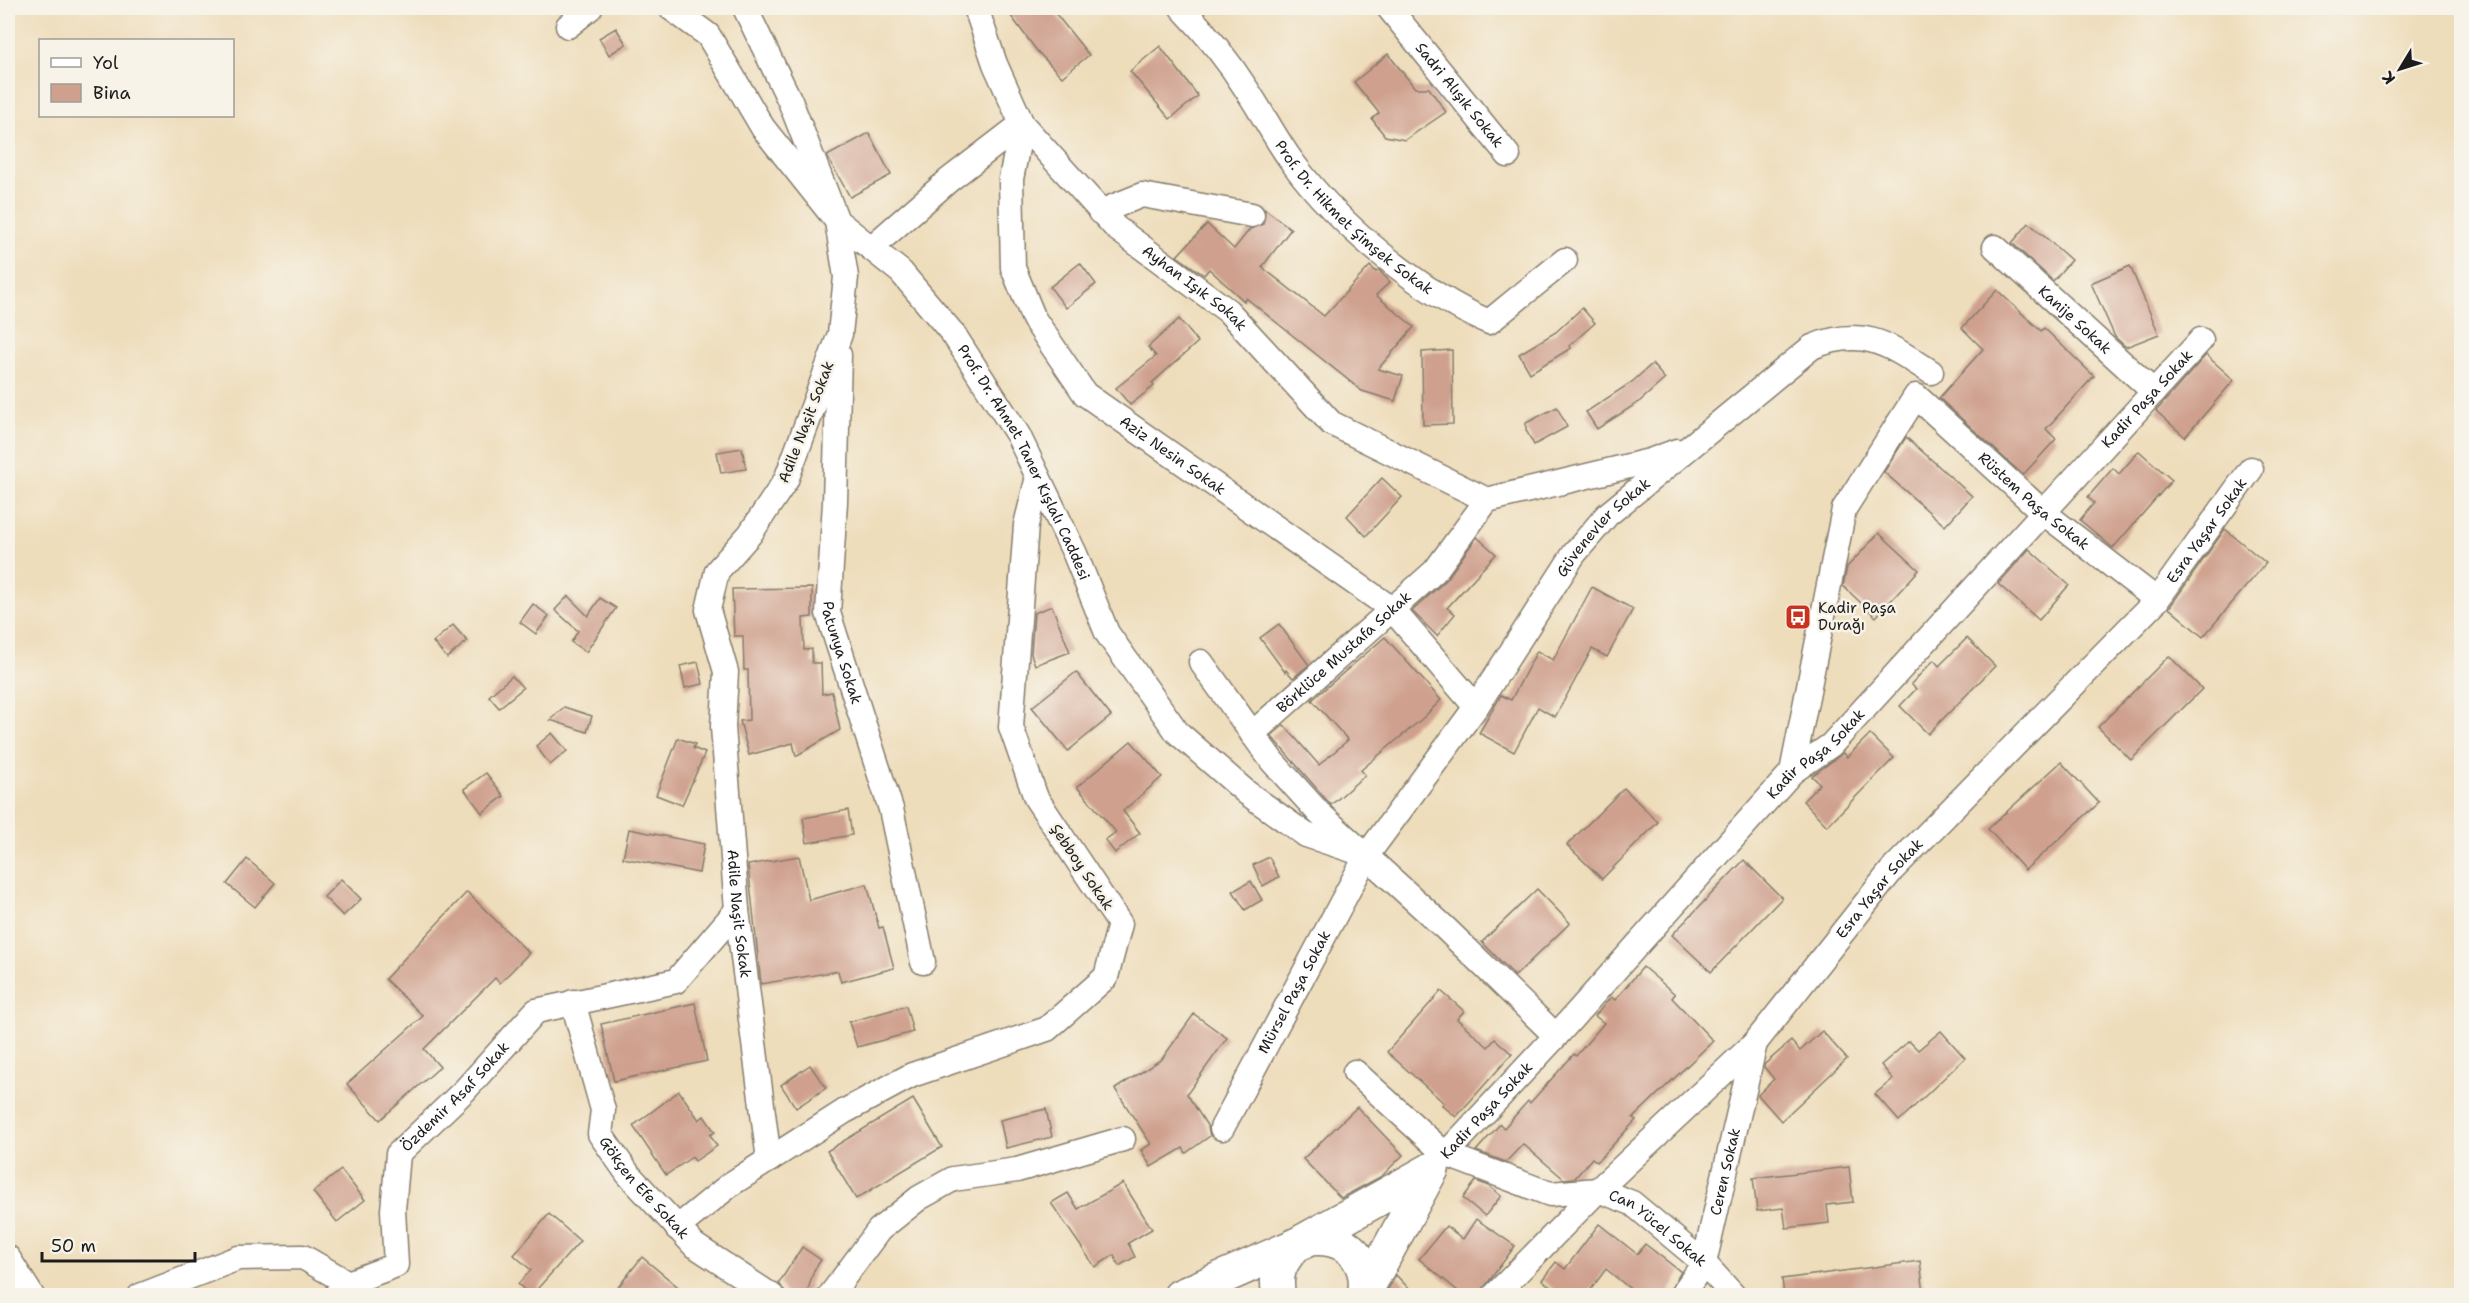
<svg xmlns="http://www.w3.org/2000/svg" width="2469" height="1303" viewBox="0 0 2469 1303" font-family="'Shantell Sans',sans-serif">
<style>
.building{fill:#cfa08e}
.lines{fill:none;stroke-linecap:round;stroke-linejoin:round}
.street-casing{stroke:#857c6c;stroke-width:27}
.secondary-casing{stroke:#857c6c;stroke-width:36}
.street{stroke:#fff;stroke-width:24}
.secondary{stroke:#fff;stroke-width:33}
.labels{text-anchor:middle;stroke-width:5;stroke-linejoin:round;paint-order:stroke}
.street-label{font-size:15px;fill:#1c1c1c;stroke:#f7f3e8}
.poi-label{font-size:15px;fill:#1c1c1c;stroke:#f7f3e8;text-anchor:start}
</style>
<rect width="100%" height="100%" fill="#f7f3e8"/>
<filter id="ink" filterUnits="userSpaceOnUse"><feTurbulence type="fractalNoise" baseFrequency=".0167" numOctaves="2"/><feDisplacementMap in="SourceGraphic" scale="12" xChannelSelector="R" yChannelSelector="G"/><feConvolveMatrix kernelMatrix="1 2 1 2 8 2 1 2 1" color-interpolation-filters="sRGB"/></filter>
<filter id="wash" filterUnits="userSpaceOnUse"><feTurbulence type="fractalNoise" baseFrequency=".008" numOctaves="4" result="noise"/><feDisplacementMap in="SourceGraphic" scale="24" xChannelSelector="R" yChannelSelector="G"/><feGaussianBlur stdDeviation="1.35" result="paint"/><feColorMatrix in="noise" values="0 0 0 0 0 0 0 0 0 0 0 0 0 0 0 0 0 1.4 0 .05"/><feComposite in="paint" operator="in"/></filter>
<g filter="url(#wash)">
<rect width="100%" height="100%" fill="#edb"/>
<g id="blocks">
<g class="building">
<path d="M1005,8H1051L1089,55L1062,77L1037,51Z"/>
<path d="M616,28L626,44L609,55L599,38Z"/>
<path d="M1160,46L1198,96L1170,119L1130,71Z"/>
<path d="M1388,54L1415,88H1429L1446,112L1405,140L1385,136L1372,119L1379,113L1354,82Z"/>
<path d="M869,133L891,175L850,197L827,156Z"/>
<path d="M1265,209L1291,229L1262,267L1324,316L1370,266L1376,272L1379,270L1390,282L1376,295L1414,327L1378,369L1403,376L1395,401L1362,391L1246,298L1244,301L1209,269L1204,275L1177,256L1207,224L1234,249L1250,229L1263,224Z"/>
<path d="M2029,223L2071,260L2053,281L2012,243Z"/>
<path d="M1080,263L1096,284L1066,308L1050,287Z"/>
<path d="M2130,266L2159,334L2126,347L2115,337L2091,283Z"/>
<path d="M1997,290L2041,331L2044,328L2094,376L2046,429L2056,439L2023,475L1939,398L1983,349L1962,328Z"/>
<path d="M1582,308L1595,323L1569,346L1571,348L1530,373L1519,354L1556,332Z"/>
<path d="M1179,319L1198,342L1152,383L1154,386L1130,405L1116,388L1156,356L1148,347Z"/>
<path d="M1452,350L1453,424L1423,425L1422,352Z"/>
<path d="M2206,355L2234,380L2185,437L2156,411Z"/>
<path d="M1652,364L1665,379L1639,402L1597,429L1586,412L1632,382Z"/>
<path d="M1557,407L1567,427L1534,445L1526,430V423Z"/>
<path d="M1906,437L1972,496L1945,526L1884,472Z"/>
<path d="M742,448L746,469L721,473L717,452Z"/>
<path d="M2139,451L2172,480L2113,548L2080,520L2094,503L2088,497L2113,468L2119,474Z"/>
<path d="M1382,478L1402,497L1366,536L1347,516Z"/>
<path d="M2225,529L2266,563L2203,637L2169,608Z"/>
<path d="M1879,533L1919,570L1876,617L1843,586L1847,567Z"/>
<path d="M1477,537L1496,554L1447,608L1455,614L1437,636L1412,611L1446,580Z"/>
<path d="M2029,549L2069,585L2039,620L1998,584Z"/>
<path d="M1592,587L1633,609L1607,657L1592,649L1555,717L1538,707L1514,752L1479,733L1501,695L1511,700L1537,651L1553,660Z"/>
<path d="M812,588V617L803,618L804,650L812,649V663H821L822,694L832,692L840,730L796,756L793,743L749,755L740,721L749,720L748,670H744L743,636H734L732,589Z"/>
<path d="M568,596L588,616L600,598L616,608L586,652L571,642L578,631L555,610Z"/>
<path d="M533,604L549,616L536,634L520,622Z"/>
<path d="M1052,606L1070,652L1035,665L1031,654L1034,613Z"/>
<path d="M1279,624L1309,665L1293,678L1286,670L1285,672L1260,638Z"/>
<path d="M453,625L467,641L447,658L433,642Z"/>
<path d="M1385,637L1441,700L1423,718L1361,770L1365,775L1331,805L1271,736L1284,725L1319,765L1348,740L1312,700Z"/>
<path d="M1967,638L1995,666L1928,734L1900,706L1916,689L1911,684L1934,660L1939,666Z"/>
<path d="M2169,656L2202,689L2131,760L2098,727Z"/>
<path d="M698,662L703,684L685,688L680,666Z"/>
<path d="M1076,672L1111,716L1068,751L1032,707Z"/>
<path d="M512,676L523,688L499,708L489,696Z"/>
<path d="M564,707L592,716L587,732L550,720Z"/>
<path d="M552,733L567,751L550,765L536,746Z"/>
<path d="M1870,734L1894,758L1827,826L1803,801L1820,784L1812,776L1843,753L1847,757Z"/>
<path d="M678,738L695,744L693,748L705,753L682,805L656,795Z"/>
<path d="M1131,741L1162,777L1123,811L1140,833L1115,853L1105,840L1116,832L1077,787Z"/>
<path d="M2061,762L2099,803L2025,870L1988,829Z"/>
<path d="M486,773L504,796L482,813L464,789Z"/>
<path d="M1624,788L1658,822L1602,879L1567,845Z"/>
<path d="M848,810L852,835L807,843L803,818Z"/>
<path d="M629,829L704,844L699,873L623,858Z"/>
<path d="M799,856L809,900L867,884L879,928L883,927L894,968L841,982L838,971L761,984L748,865Z"/>
<path d="M1269,857L1279,877L1263,886L1253,865Z"/>
<path d="M247,859L275,883L255,907L227,884Z"/>
<path d="M1744,860L1782,898L1711,972L1672,935Z"/>
<path d="M341,879L361,899L343,916L324,897Z"/>
<path d="M1251,881L1262,900L1245,910L1233,891Z"/>
<path d="M1537,889L1570,923L1515,976L1482,942Z"/>
<path d="M467,892L529,953L500,983L495,978L424,1049L440,1067L380,1120L347,1084L423,1016L385,979Z"/>
<path d="M1643,967L1675,994L1672,998L1713,1041L1633,1118L1636,1120L1597,1162L1592,1158L1575,1178L1564,1179L1523,1144L1506,1162L1476,1151L1500,1124L1504,1128L1528,1101L1530,1103L1574,1054L1576,1056L1604,1023L1595,1016L1611,997L1615,1000Z"/>
<path d="M1441,991L1464,1011L1457,1019L1488,1047L1495,1039L1512,1054L1456,1117L1442,1105L1444,1103L1387,1052Z"/>
<path d="M695,1003L707,1061L614,1081L601,1024Z"/>
<path d="M906,1006L913,1032L857,1047L849,1022Z"/>
<path d="M1194,1014L1227,1038L1187,1094L1208,1127L1210,1136L1186,1153L1183,1148L1151,1167L1141,1150L1151,1144L1115,1089L1162,1059Z"/>
<path d="M1822,1031L1847,1059L1781,1121L1758,1095L1774,1079L1764,1067L1765,1064L1791,1041L1800,1051Z"/>
<path d="M1941,1031L1965,1058L1899,1121L1875,1094L1893,1079L1881,1065L1909,1041L1918,1050Z"/>
<path d="M810,1065L826,1088L796,1108L781,1085Z"/>
<path d="M679,1091L699,1120L704,1116L715,1132L710,1135L717,1146L695,1161L692,1157L666,1175L633,1126Z"/>
<path d="M913,1099L942,1147L856,1199L827,1151Z"/>
<path d="M1357,1107L1403,1155L1382,1176L1341,1198L1303,1159Z"/>
<path d="M1046,1109L1052,1137L1006,1148L1000,1120Z"/>
<path d="M1849,1167L1853,1202L1827,1205L1829,1223L1786,1228L1783,1208L1757,1211L1753,1178Z"/>
<path d="M341,1170L365,1200L337,1222L313,1192Z"/>
<path d="M1476,1181L1489,1186L1501,1196L1485,1216L1463,1198Z"/>
<path d="M1123,1183L1152,1229L1128,1243L1135,1257L1119,1266L1114,1255L1095,1267L1051,1203L1068,1193L1078,1209Z"/>
<path d="M549,1214L580,1241L531,1296L518,1284L531,1270L514,1255Z"/>
<path d="M1476,1219L1515,1246L1478,1296H1464L1419,1259L1446,1226L1463,1239Z"/>
<path d="M1599,1224L1637,1254L1645,1244L1681,1272L1667,1296H1639L1606,1269L1586,1296H1562L1542,1280L1556,1262L1565,1269Z"/>
<path d="M802,1247L821,1260L814,1270L806,1296H795L785,1293L779,1283Z"/>
<path d="M642,1257L689,1296H611Z"/>
<path d="M1920,1261L1924,1294L1784,1296L1782,1279Z"/>
<path d="M1396,1275L1416,1296L1385,1295Z"/>
</g>
</g>
</g>
<g filter="url(#ink)">
<use href="#blocks" fill-opacity="0" stroke="#857c6c" stroke-width="1.5"/>
<g class="lines">
<g class="street-casing">
<g id="street">
<path id="s1" d="M671,8L708,35L763,128L837,221L846,277L840,334L786,480L750,534L717,571L708,610L726,672L723,727L737,910L769,1160"/>
<path id="s2" d="M745,8L790,101L837,221L901,272L954,335L1018,435L1075,554L1107,633L1177,732L1247,793L1306,835L1367,855"/>
<path id="s3" d="M976,8L995,64L1022,124L1116,228L1228,311L1331,423L1487,500"/>
<path id="s4" d="M1182,8C1206,33 1228,60 1247,90C1263,114 1276,140 1293,163C1337,223 1420,293 1489,322L1565,260"/>
<path id="s5" d="M1389,8L1508,155"/>
<path d="M568,26L590,8"/>
<path id="s6" d="M1022,124L1011,179L1013,268L1034,319L1085,394L1392,609L1476,707"/>
<path d="M1100,212L1142,195L1252,215"/>
<path id="s7" d="M1995,247L2154,392"/>
<path d="M871,248L949,180L1022,124"/>
<path id="s8" d="M839,355L835,502L828,613L891,809L923,962"/>
<path d="M1487,500L1650,461L1677,451"/>
<path d="M1201,662L1272,761L1319,813L1444,927L1556,1036"/>
<path id="s9" d="M1252,734L1435,571L1487,500"/>
<path id="s10" d="M1792,772L1844,509L1916,396L2044,513L2157,600"/>
<path id="s11" d="M573,1002L603,1110L600,1134L628,1174L694,1245L772,1296"/>
<path id="s12" d="M1355,1072L1445,1154L1550,1194L1598,1190L1632,1203L1704,1263L1734,1296"/>
<path id="s13" d="M1222,1128L1367,855L1476,707L1574,554L1607,515L1812,347C1863,326 1888,344 1931,372"/>
<path id="s14" d="M1432,1169L1556,1036L1792,772L1831,745L2201,340"/>
<path d="M677,1228L731,1184L845,1111L912,1075L1047,1029L1106,977L1120,924L1036,798L1011,727L1026,525L1038,477"/>
<path d="M8,1258L32,1296"/>
<path d="M140,1296L238,1258L303,1257L348,1283"/>
<path id="s15" d="M335,1296L348,1283L396,1265L393,1210L398,1154L465,1090L536,1011L676,981L737,910"/>
<path d="M830,1296L879,1230L919,1198L953,1179L1017,1170L1123,1139"/>
<path id="s16" d="M1494,1296L1598,1190L1755,1043L1892,870L2157,600L2251,469"/>
<path id="s17" d="M1681,1296L1704,1263L1755,1043"/>
</g>
</g>
<g class="secondary-casing">
<g id="secondary">
<path d="M1180,1296L1310,1239C1334,1236 1357,1246 1364,1272C1366,1279 1365,1288 1366,1296"/>
<path d="M1279,1296C1274,1274 1281,1260 1296,1245L1432,1169"/>
<path d="M1363,1296L1432,1169"/>
</g>
</g>
<use href="#street" class="street"/>
<use href="#secondary" class="secondary"/>
</g>
</g>
<defs>
<g id="bus-square" transform="scale(1.35)"><rect x="-9" y="-9" width="18" height="18" rx="4" fill="#c8321e" stroke="#f7f3e8"/><path d="M-5-6H5V4H4V6H2V4H-2V6H-4V4H-5ZM-3.5-4V0h7V-4ZM-3.5 1.2v1.5H-2V1.2ZM2 1.2v1.5H3.5V1.2Z" fill="#fff"/></g>
</defs>
<g fill-rule="evenodd">
<use href="#bus-square" x="1798" y="617"/>
</g>
<g class="labels">
<g class="street-label">
<text dy="5" stroke="none"><textPath href="#s5" startOffset="112">Sadri Alışık Sokak</textPath></text>
<text dy="5" stroke="none"><textPath href="#s4" startOffset="273">Prof. Dr. Hikmet Şimşek Sokak</textPath></text>
<text dy="5" stroke="none"><textPath href="#s3" startOffset="364">Ayhan Işık Sokak</textPath></text>
<text dy="5" stroke="none"><textPath href="#s7" startOffset="108">Kanije Sokak</textPath></text>
<text dy="5" stroke="none"><textPath href="#s14" startOffset="1052">Kadir Paşa Sokak</textPath></text>
<text transform="translate(806 422) rotate(-69)" y="5">Adile Naşit Sokak</text>
<text dy="5" stroke="none"><textPath href="#s6" startOffset="398">Aziz Nesin Sokak</textPath></text>
<text dy="5" stroke="none"><textPath href="#s2" startOffset="542">Prof. Dr. Ahmet Taner Kışlalı Caddesi</textPath></text>
<text dy="5" stroke="none"><textPath href="#s10" startOffset="560">Rüstem Paşa Sokak</textPath></text>
<text dy="5" stroke="none"><textPath href="#s13" startOffset="714">Güvenevler Sokak</textPath></text>
<text dy="5" stroke="none"><textPath href="#s16" startOffset="1048">Esra Yaşar Sokak</textPath></text>
<text dy="5" stroke="none"><textPath href="#s8" startOffset="300">Patunya Sokak</textPath></text>
<text dy="5" stroke="none"><textPath href="#s9" startOffset="123">Börklüce Mustafa Sokak</textPath></text>
<text dy="5" stroke="none"><textPath href="#s14" startOffset="566">Kadir Paşa Sokak</textPath></text>
<text transform="translate(1082 867) rotate(56)" y="5">Şebboy Sokak</text>
<text dy="5" stroke="none"><textPath href="#s16" startOffset="562">Esra Yaşar Sokak</textPath></text>
<text dy="5" stroke="none"><textPath href="#s1" startOffset="1004">Adile Naşit Sokak</textPath></text>
<text dy="5" stroke="none"><textPath href="#s13" startOffset="154">Mürsel Paşa Sokak</textPath></text>
<text dy="5" stroke="none"><textPath href="#s15" startOffset="262">Özdemir Asaf Sokak</textPath></text>
<text dy="5" stroke="none"><textPath href="#s14" startOffset="80">Kadir Paşa Sokak</textPath></text>
<text dy="5" stroke="none"><textPath href="#s17" startOffset="134">Ceren Sokak</textPath></text>
<text dy="5" stroke="none"><textPath href="#s11" startOffset="206">Gökçen Efe Sokak</textPath></text>
<text dy="5" stroke="none"><textPath href="#s12" startOffset="354">Can Yücel Sokak</textPath></text>
</g>
<g class="poi-label">
<text x="1818" y="613">Kadir Paşa<tspan x="1818" dy="17">Durağı</tspan></text>
</g>
</g>
<rect width="2469" height="1303" fill="none" stroke="#f7f3e8" stroke-width="30"/>
<rect x="39" y="39" width="195" height="78" fill="#f7f3e8" stroke="#9f9d96" stroke-width="1.5"/>
<rect x="51" y="58" width="30" height="9" fill="#ffffff" stroke="#9f9d96" stroke-width="1.5"/>
<text x="93" y="69" font-size="18" fill="#1c1c1c">Yol</text>
<rect x="51" y="84" width="30" height="18" fill="#cfa08e" stroke="#9f9d96" stroke-width="1.5"/>
<text x="93" y="99" font-size="18" fill="#1c1c1c">Bina</text>
<g transform="translate(2400 69) rotate(232)" stroke="#f7f3e8" stroke-width="4.5" paint-order="stroke">
<path d="M0-4.5L10 22L0 15L-10 22Z" fill="#1c1c1c"/>
<text y="-9" font-size="16" font-weight="bold" text-anchor="middle" fill="#1c1c1c">K</text>
</g>
<path d="M42 1252v9h153v-9" fill="none" stroke="#1c1c1c" stroke-width="3"/>
<text x="51" y="1252" font-size="18" fill="#1c1c1c" stroke="#f7f3e8" stroke-width="4.5" paint-order="stroke">50 m</text>
</svg>
